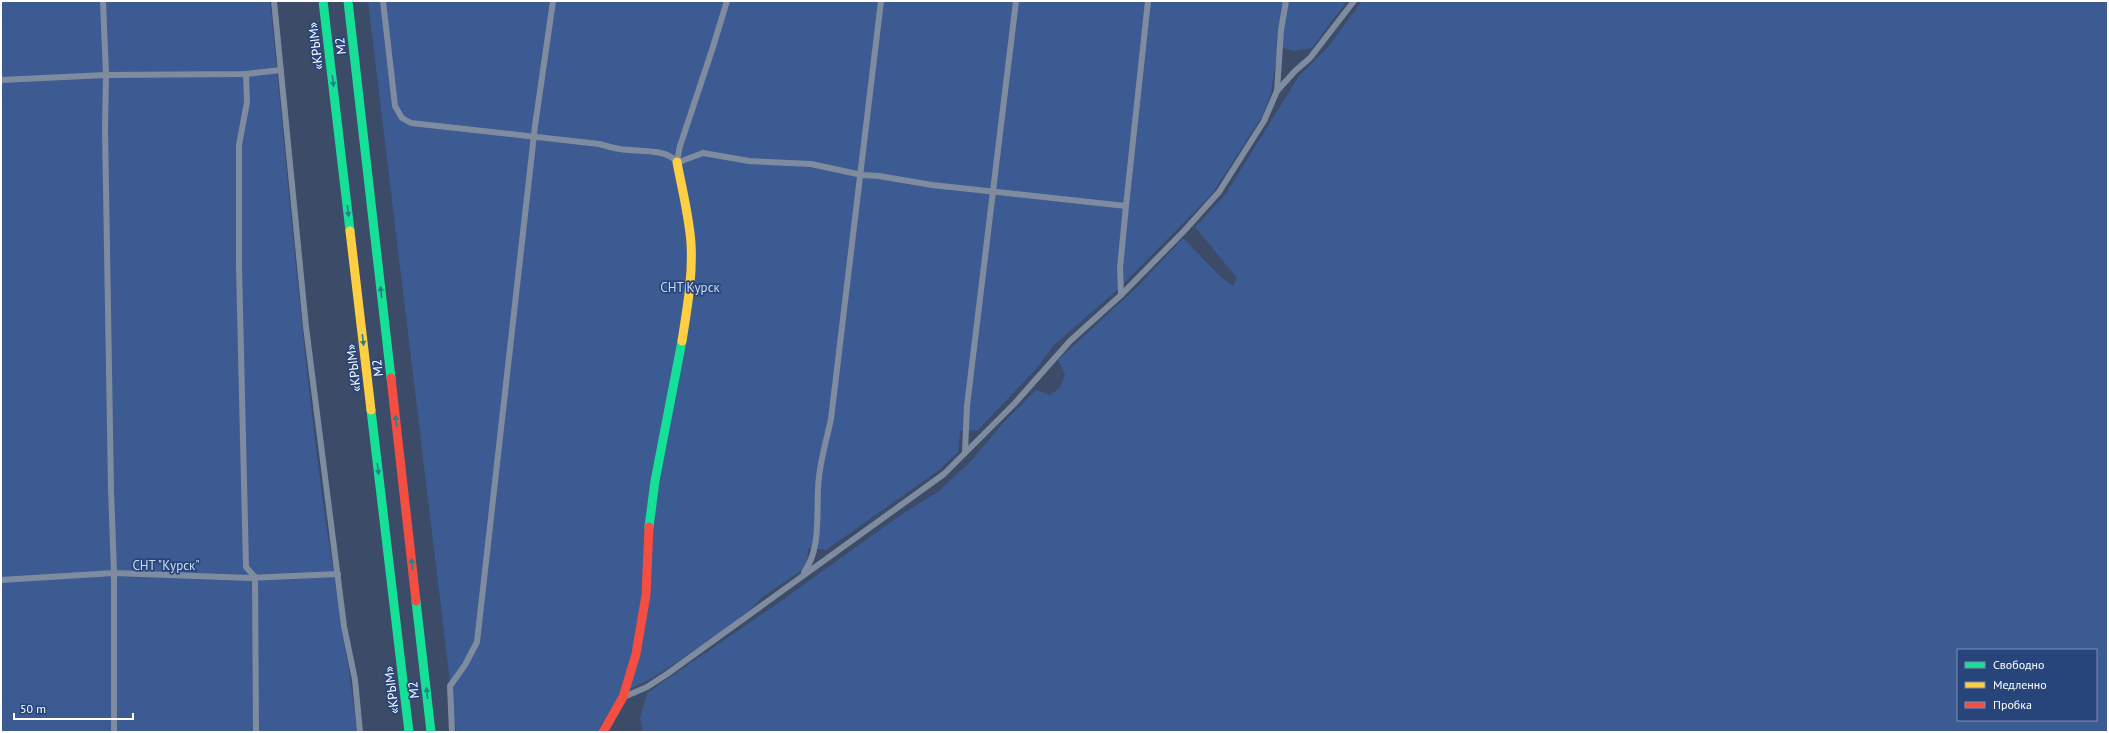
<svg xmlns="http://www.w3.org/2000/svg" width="2109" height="733" viewBox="0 0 2109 733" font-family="'PT Sans',sans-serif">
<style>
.green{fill:#3c5b92;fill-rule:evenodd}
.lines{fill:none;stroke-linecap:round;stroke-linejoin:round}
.lane{stroke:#7f8c9f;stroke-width:6}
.fast{stroke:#16e098;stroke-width:9}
.slow{stroke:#ffcf43;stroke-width:9}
.jam{stroke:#f24e42;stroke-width:9}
.oneway{fill:#218387}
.labels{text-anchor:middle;stroke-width:3.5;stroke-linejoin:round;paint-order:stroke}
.street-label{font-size:13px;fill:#fff;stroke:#28457b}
.park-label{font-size:13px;fill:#cedcf3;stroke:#28457b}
</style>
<rect width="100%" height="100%" fill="#3b4b68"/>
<g class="green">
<path d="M1,1H270C286,158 299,315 319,472C330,559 347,645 357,732H1Z"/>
<path d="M368,1H1347L1312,48L1295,51L1278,47L1271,93L1263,115L1212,194L1117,290L1053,346L1037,368L978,430L960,431L958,452L939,470L826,550L808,548L807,564L799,572L761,598L754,606L720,633L671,666L652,678L620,694L597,732H456Z"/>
<path d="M1362,1H2108V732H643L640,718L647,693L781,601L902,514L938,492L973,459L1003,423L1036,390L1050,395L1060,388L1065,375L1058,360L1139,285L1183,238L1222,278L1233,286L1237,278L1195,227L1225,195L1299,76L1328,47ZM1958,650H2096V720H1958Z"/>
</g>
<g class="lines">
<g class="lane">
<path d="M103,1L106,75L105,128L111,489L114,573V732"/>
<path d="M274,1L306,327L344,626L355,680L360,732"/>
<path d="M383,1L395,106L402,118L411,123L599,144C606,146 613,148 620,149C636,152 664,148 676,161"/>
<path d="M246,74L247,102L239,145V267L246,567L255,577L256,732"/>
<path d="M1,80L106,75L246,74L281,70"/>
<path d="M1277,91L1281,30L1286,1"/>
<path d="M677,161L680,146L712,50L727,1"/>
<path d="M1126,206L1148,1"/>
<path d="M1121,295L1184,231L1219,192L1264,121L1277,91L1295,71L1310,58L1354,1"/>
<path d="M965,452L967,406L1016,1"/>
<path d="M804,572C823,547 815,507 819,477C821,458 827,438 831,419L881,1"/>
<path d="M1,580L114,573L250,578L338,574"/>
<path d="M626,696L647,687L667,674L944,474L1015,403L1070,341L1121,295L1120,268L1126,206L932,185L879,176L862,175L811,164L749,161L703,153L679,162"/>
<path d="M452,732L450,686L465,665L477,642L535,126L553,1"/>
</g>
<g class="fast">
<path d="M323,1L350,231"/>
<path d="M348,1L391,378"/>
<path d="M371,410L409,732"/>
<path d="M649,527L655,481L682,341"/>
<path d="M416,601L431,732"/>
</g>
<g class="slow">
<path d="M677,162C682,189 689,216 691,243C693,276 687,309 682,341"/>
<path d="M350,231L371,410"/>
</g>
<g class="jam">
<path d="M391,378L416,601"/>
<path d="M603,732L623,697L636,654L646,595L649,527"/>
</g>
</g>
<defs><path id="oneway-solid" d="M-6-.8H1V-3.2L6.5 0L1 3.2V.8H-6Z"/></defs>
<g class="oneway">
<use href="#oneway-solid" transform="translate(333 81) rotate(83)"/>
<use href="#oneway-solid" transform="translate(348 211) rotate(83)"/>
<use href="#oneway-solid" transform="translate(381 292) rotate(-96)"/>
<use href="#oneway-solid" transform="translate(363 340) rotate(83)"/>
<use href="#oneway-solid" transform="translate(396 421) rotate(-96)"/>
<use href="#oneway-solid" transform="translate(378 469) rotate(83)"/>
<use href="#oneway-solid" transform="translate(412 564) rotate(-96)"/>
<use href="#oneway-solid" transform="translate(427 693) rotate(-96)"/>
</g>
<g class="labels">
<g class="street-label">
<text transform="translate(315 46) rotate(-97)" y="5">«КРЫМ»</text>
<text transform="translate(340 46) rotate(-96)" y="5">М2</text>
<text transform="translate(353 368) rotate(-97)" y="5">«КРЫМ»</text>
<text transform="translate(377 368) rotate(-96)" y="5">М2</text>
<text transform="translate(391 690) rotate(-97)" y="5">«КРЫМ»</text>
<text transform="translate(413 690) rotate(-96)" y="5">М2</text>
</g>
<g class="park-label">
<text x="690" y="292">СНТ Курск</text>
<text x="166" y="570">СНТ "Курск"</text>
</g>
</g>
<rect width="2109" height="733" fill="none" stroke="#ffffff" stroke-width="4"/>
<rect x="1957" y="649" width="140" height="72" fill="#28457b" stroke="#7e8fb0"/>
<rect x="1965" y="662" width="20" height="6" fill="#16e098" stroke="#7e8fb0"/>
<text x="1993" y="669" font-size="12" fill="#ffffff">Свободно</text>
<rect x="1965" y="682" width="20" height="6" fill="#ffcf43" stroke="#7e8fb0"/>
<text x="1993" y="689" font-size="12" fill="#ffffff">Медленно</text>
<rect x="1965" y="702" width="20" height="6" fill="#f24e42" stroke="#7e8fb0"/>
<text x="1993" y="709" font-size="12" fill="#ffffff">Пробка</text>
<path d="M14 713v6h119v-6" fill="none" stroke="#ffffff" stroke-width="2"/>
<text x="20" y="713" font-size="12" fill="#ffffff" stroke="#28457b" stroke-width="3" paint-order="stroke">50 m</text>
</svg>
